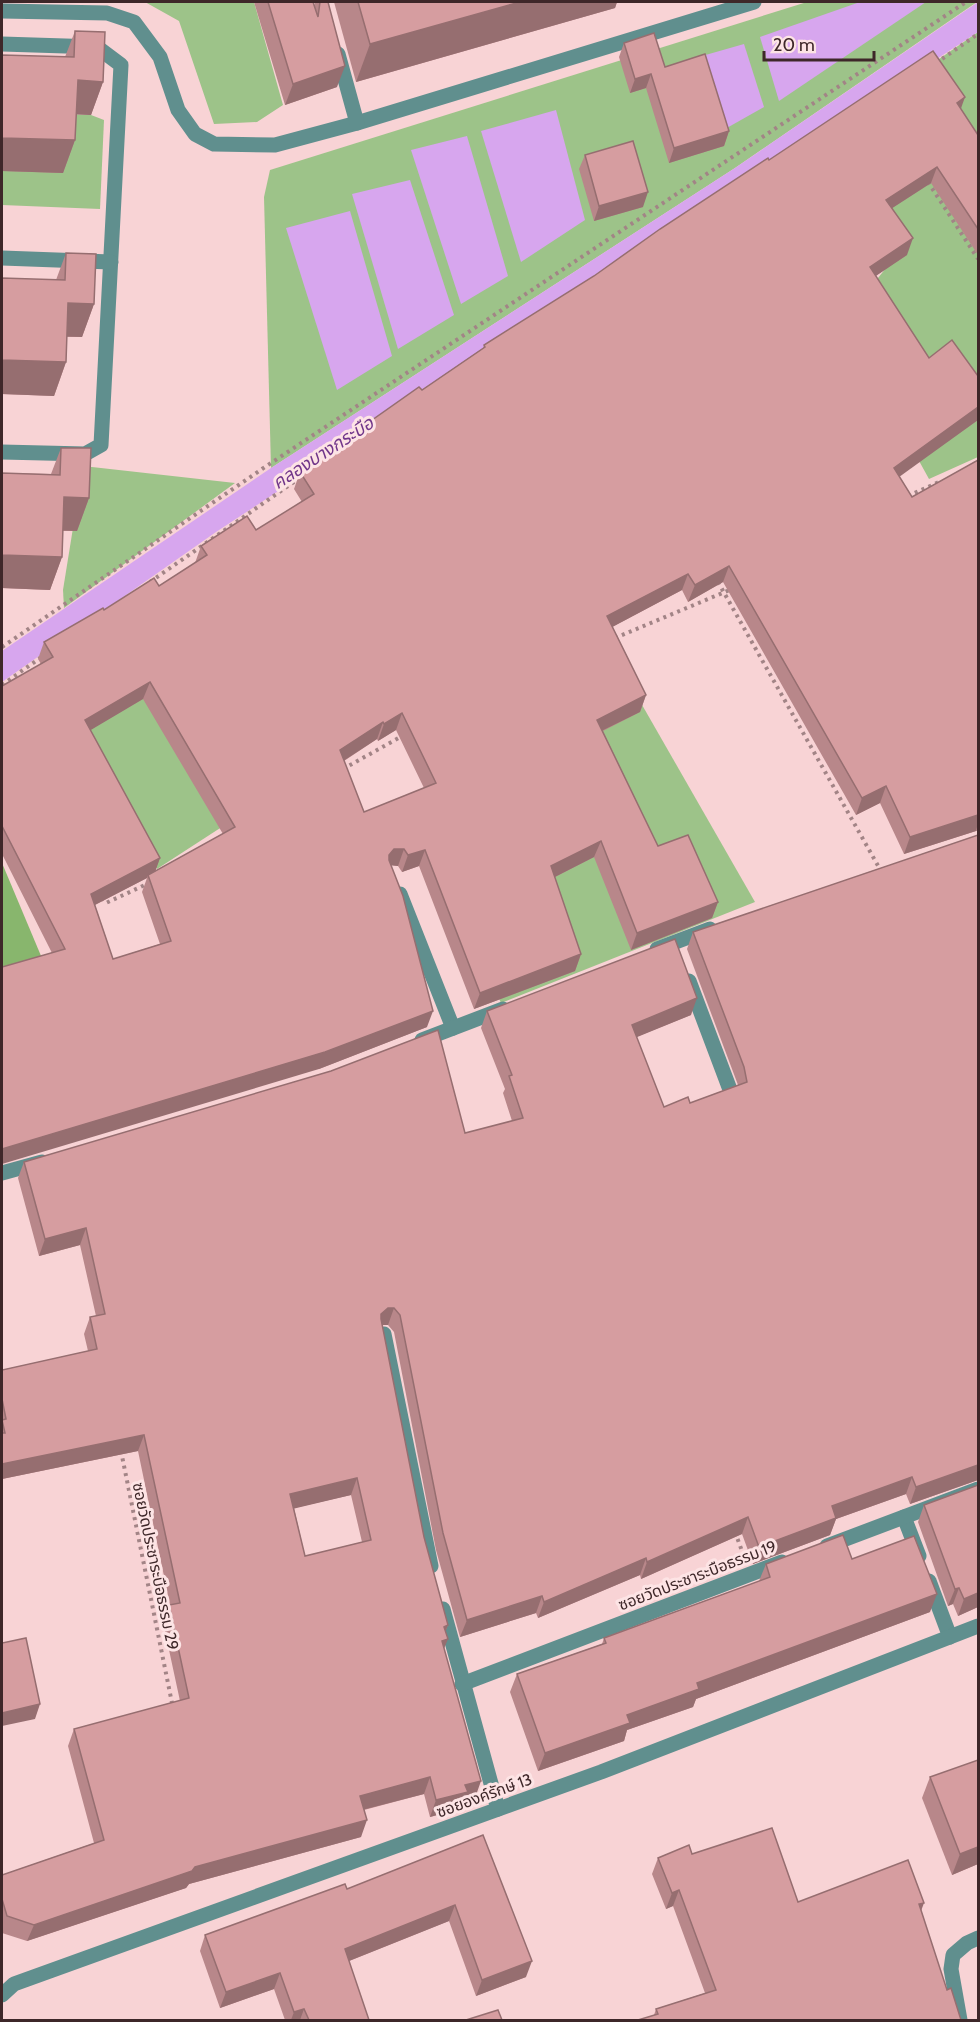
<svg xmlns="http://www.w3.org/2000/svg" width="980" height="2022" viewBox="0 0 980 2022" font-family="Cabin,'Noto Sans Thai',sans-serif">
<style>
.green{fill:#9dc389}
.forest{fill:#88b66d}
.water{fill:#d7a6ee}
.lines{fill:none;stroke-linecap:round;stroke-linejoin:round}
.path{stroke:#a28486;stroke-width:4;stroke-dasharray:3 4.5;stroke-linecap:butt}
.minor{stroke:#608f8e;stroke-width:15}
.wall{fill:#b8878a;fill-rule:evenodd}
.shaded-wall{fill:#966e70}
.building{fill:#d69da0;stroke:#966e70;stroke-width:1.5;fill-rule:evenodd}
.labels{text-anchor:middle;stroke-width:6;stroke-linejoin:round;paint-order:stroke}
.street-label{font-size:16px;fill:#3e2729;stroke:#fde4e5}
.water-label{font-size:18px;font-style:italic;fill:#71368a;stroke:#fde4e5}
</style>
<rect width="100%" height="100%" fill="#f8d3d5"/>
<g class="green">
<path d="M145,2H254L283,105L257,122L214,124L179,21Z"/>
<path d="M807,2H977L735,168L271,468L264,197L270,170Z"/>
<path d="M978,32V164L919,73Z"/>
<path d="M65,114L91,115L104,120L100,209L2,205V171Z"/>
<path d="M938,171L978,238V457L929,479L859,352L874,283L898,253L869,206Z"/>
<path d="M83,466L235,483L64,608L63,590Z"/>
<path d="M610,649L755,902L501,1003L462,912Z"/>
<path d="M147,664L231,821L157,869L72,727Z"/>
</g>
<path class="forest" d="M2,863L44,963L2,974Z"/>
<g class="water">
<path d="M860,2H926L779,101L760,37Z"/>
<path d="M978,2V32L216,532L2,682V651L271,468L735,168Z"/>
<path d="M744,44L764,107L725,129L702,56Z"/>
<path d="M556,110L585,220L521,262L481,131Z"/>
<path d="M467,136L508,276L461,304L411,150Z"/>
<path d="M410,180L454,315L398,349L352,194Z"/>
<path d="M350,211L392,356L337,390L286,228Z"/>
</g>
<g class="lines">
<g class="path">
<path d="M936,63L978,34"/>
<path d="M928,182L978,259"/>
<path d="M908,496L939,482"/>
<path d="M150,582L301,477"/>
<path d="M718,582L881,871"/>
<path d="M615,638L732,589"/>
<path d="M2,647L262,469L966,2"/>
<path d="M2,685L40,658"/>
<path d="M343,769L404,735"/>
<path d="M102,898L106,903L147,884"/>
<path d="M121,1451L173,1708"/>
<path d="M735,1532L742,1551"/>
</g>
<g class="minor">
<path d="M2,11L107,13L134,22L160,57L178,110L195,134L214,144L275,145L357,123L754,2"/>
<path d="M2,44L97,47L121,65L101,445L85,454L2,452"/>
<path d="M338,54L357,123"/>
<path d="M2,258L111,262"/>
<path d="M400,894L453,1028"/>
<path d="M657,949L710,929"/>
<path d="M689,981L729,1087"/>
<path d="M422,1040L503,1009"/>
<path d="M2,1173L42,1162"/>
<path d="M384,1334L431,1566"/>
<path d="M904,1517L919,1556"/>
<path d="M827,1546L978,1489"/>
<path d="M929,1581L950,1637"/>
<path d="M443,1609L498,1809"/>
<path d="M462,1684L782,1562"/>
<path d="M2,1995L14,1984L601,1772L978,1626"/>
<path d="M960,2020L951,1969L953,1955L967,1943L978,1938"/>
</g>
</g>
<g class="wall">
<path d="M254,2H313L314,6L315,2H328L337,87L285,105Z"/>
<path d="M334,2H617L615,8L356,82Z"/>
<path d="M75,31L103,82L91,115L76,114L75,140L63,173L2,171V55L65,57Z"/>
<path d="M624,43L665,67L729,131L724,146L669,163L646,88L630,93L619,57Z"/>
<path d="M965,97L960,108L978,135V255L931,183L892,208L907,255L875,276L929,358L978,420L899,476L912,497L978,460V831H976L904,854L880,803L856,815L723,582L688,602L682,590L612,627L646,695L640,712L603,731L658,846L718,902L712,918L631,950L594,857L555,877L581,954L575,971L474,1009L419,866L402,872L398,866L391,865L427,1027L319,1069L52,953L2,854V686L41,664L38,659L44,642L104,610L159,586L195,563L201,546L256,530L302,502L294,489L300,472L355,439L358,430L422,390L483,348L484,345L594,276L769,160ZM143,699L223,834L155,871L160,858L90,730ZM396,730L424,788L364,812L344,761L377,739L378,741ZM147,878L142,892L160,944L113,959L95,905Z"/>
<path d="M585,155L643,207L594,221L579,169Z"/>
<path d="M66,253L94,304L82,337H67L66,362L54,396L2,394V278L56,280Z"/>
<path d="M61,448L89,498L77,531H63L62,557L50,590L2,588V473L51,474Z"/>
<path d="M978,835V1480L910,1504L906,1494L836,1519L830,1535L753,1564L742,1534L641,1579L640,1575L538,1618L536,1613L460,1637L436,1550L394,1332L388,1325H382L424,1537L448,1625L445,1632L444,1649L475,1798L464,1801L462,1808L430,1817L424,1794L364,1810L361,1837L189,1884L186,1888L27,1941L2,1933V1875L94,1843L68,1746L74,1729L180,1701L163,1622L169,1605H170L138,1451L2,1479V1370L88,1351L84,1334L90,1317L96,1316L80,1245L39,1256L18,1178L24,1162L465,1133L512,1121L503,1093L505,1089L481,1028L487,1011L691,1015L636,1037L664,1107L690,1103L738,1085L687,949L693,932ZM351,1495L362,1542L305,1556L294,1508Z"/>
<path d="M924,1505L978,1607L958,1616L953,1604L948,1606L918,1522Z"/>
<path d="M852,1559L930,1612L696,1699L693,1707L627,1730L624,1741L538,1771L510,1692L517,1674L602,1644L604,1638L759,1581L766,1564Z"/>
<path d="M930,1777L978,1864L952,1875L922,1798Z"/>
<path d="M483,1835L526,1977L476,1996L449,1921L349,1961L369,2020H285L274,1989L220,2008L200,1951L205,1935L347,1889Z"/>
<path d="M692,1854L798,1902L921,1911L947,1990L654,2015L656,2009L705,1993L673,1906L666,1909L652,1874L658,1858Z"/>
</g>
<g class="shaded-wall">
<path d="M520,2H617L615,8L356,82L370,44Z"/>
<path d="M345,66L337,87L285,105L293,84Z"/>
<path d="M651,74L646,88L630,93L635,79Z"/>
<path d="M78,80L103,82L91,115L65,114Z"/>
<path d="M965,97L959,114L957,103Z"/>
<path d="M729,131L724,146L669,163L674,148Z"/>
<path d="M2,138L75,140L63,173L2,171Z"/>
<path d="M937,167L931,183L880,216L886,200Z"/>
<path d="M648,192L643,207L594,221L599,206Z"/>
<path d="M913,238L907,255L864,284L870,267Z"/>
<path d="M68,303L94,304L82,337L56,336Z"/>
<path d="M2,360L66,362L54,396L2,394Z"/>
<path d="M978,407V420L888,485L894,468Z"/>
<path d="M64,497L89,498L77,531L52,530Z"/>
<path d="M2,555L62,557L50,590L2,588Z"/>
<path d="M729,566L723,582L688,602L695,585Z"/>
<path d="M688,574L682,590L601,633L607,616Z"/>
<path d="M150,682L143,699L79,737L85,720Z"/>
<path d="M646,695L640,712L591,736L597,720Z"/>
<path d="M402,713L396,730L378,741L384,724Z"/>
<path d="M383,722L377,739L334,767L340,750Z"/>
<path d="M886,786L880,803L856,815L862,798Z"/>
<path d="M978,815V823L976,831L904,854L910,837Z"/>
<path d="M601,841L594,857L545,882L551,866Z"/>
<path d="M394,849H404L398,866L388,865L389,855Z"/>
<path d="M425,850L419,866L402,872L408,855Z"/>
<path d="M160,858L154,875H148L147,878L85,910L91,894Z"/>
<path d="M718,902L712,918L631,950L637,933Z"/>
<path d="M581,954L575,971L474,1009L480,993Z"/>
<path d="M697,998L691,1015L625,1042L632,1025Z"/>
<path d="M433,1011L427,1027L319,1069L2,1164V1149Z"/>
<path d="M86,1228L80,1245L39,1256L45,1239Z"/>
<path d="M388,1308H394L388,1325H382L375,1330L381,1314Z"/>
<path d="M144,1435L138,1451L2,1479V1464Z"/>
<path d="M978,1465V1480L910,1504L916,1487Z"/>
<path d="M912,1477L906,1494L836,1519L830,1535L753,1564L759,1547L832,1506Z"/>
<path d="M357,1478L351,1495L284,1511L290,1494Z"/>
<path d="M748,1517L742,1534L641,1579L647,1562Z"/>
<path d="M646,1558L640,1575L538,1618L544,1602Z"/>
<path d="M959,1588L953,1604L948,1606L955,1589Z"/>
<path d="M978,1593V1607L958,1616L964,1599Z"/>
<path d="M937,1594L930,1612L696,1699L693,1707L627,1730L624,1741L538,1771L545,1753L697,1683Z"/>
<path d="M542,1596L536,1613L460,1637L467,1620Z"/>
<path d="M448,1625L442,1641L448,1639L441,1656L436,1658L444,1627Z"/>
<path d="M40,1704L35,1719L2,1726V1713Z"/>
<path d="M430,1777L424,1794L354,1812L360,1796Z"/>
<path d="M481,1781L475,1798L464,1801L462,1808L430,1817L436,1800L465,1785Z"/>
<path d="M367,1820L361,1837L189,1884L186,1888L27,1941L34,1925L195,1867Z"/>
<path d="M978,1847V1864L952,1875L960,1854Z"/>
<path d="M679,1890L673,1906L666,1909L672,1893Z"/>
<path d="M924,1903L918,1919L919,1904Z"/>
<path d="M455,1905L449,1921L339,1965L345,1949Z"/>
<path d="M532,1961L526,1977L476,1996L482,1980Z"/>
<path d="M280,1973L274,1989L220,2008L226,1992Z"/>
<path d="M304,2009L300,2020H291L294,2012Z"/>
</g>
<g class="building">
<path d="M268,2H313L318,17L320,2H328L345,66L293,84Z"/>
<path d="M358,2H520L370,44Z"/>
<path d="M75,31L105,32L103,82L78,80L75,140L2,138V55L74,57Z"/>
<path d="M654,33L665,67L705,54L729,131L674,148L651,74L635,79L624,43Z"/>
<path d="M933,51L965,97L957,103L978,135V229L937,167L886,200L913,238L870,267L929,358L952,340L978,376V407L894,468L912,497L978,460V815L910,837L886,786L862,798L729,566L695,585L688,574L607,616L646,695L597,720L658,846L688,835L718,902L637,933L601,841L551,866L581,954L480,993L425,850L408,855L404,849H394L389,855V860L403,896L433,1011L325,1052L2,1149V967L65,949L2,826V686L53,657L44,642L103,608L104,610L154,578L159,586L207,555L201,546L247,516L256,530L314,494L300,472L361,435L358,430L419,387L422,390L485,347L484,345L594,276L660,229L768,158L769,160ZM150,682L235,827L148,875L171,941L113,959L91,894L160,858L85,720ZM402,713L436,783L364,812L340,750L383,722L384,724Z"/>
<path d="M633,141L648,192L599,206L585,155Z"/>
<path d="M66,253L96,254L94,304L68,303L66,362L2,360V278L65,280Z"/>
<path d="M61,448H91L89,498L64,497L62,557L2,555V473L60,475Z"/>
<path d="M978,835V1465L916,1487L912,1477L832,1506L836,1518L759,1547L748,1517L647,1562L646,1558L544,1602L542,1596L467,1620L443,1533L400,1315L394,1308H388L381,1314V1319L424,1537L448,1625L444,1627L448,1639L442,1641L481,1781L465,1785L468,1792L436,1800L430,1777L360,1796L367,1820L195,1867L192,1871L34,1925L7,1916L2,1899V1875L104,1840L74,1729L189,1698L169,1605L180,1603L144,1435L2,1464V1433H5L2,1420L6,1419L2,1399V1370L97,1349L90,1317L105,1314L86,1228L45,1239L24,1162L331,1071L438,1030L465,1133L523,1118L509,1076L512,1075L487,1011L675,939L697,998L632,1025L664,1107L688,1097L690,1103L747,1082L744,1067L693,932ZM357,1478L371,1540L305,1556L290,1494Z"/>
<path d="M978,1485V1593L964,1599L959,1588L955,1589L924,1505Z"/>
<path d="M843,1535L852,1559L914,1536L937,1594L697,1683L699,1689L627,1715L630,1723L545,1753L517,1674L606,1643L604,1638L770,1577L766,1564Z"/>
<path d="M26,1638L40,1704L2,1713V1643Z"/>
<path d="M978,1760V1847L960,1854L930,1777Z"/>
<path d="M772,1828L798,1902L908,1860L924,1903L919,1904L947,1990L951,1988L961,2020H638L658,2014L656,2009L716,1990L679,1890L672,1893L658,1858L689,1845L692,1854Z"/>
<path d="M483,1835L532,1961L482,1980L455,1905L345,1949L369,2020H309L304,2009L294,2012L280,1973L226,1992L205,1935L345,1884L347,1889Z"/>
<path d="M498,2010L502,2020H466Z"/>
</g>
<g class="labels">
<g class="street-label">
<text transform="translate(156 1566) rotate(78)" y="6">ซอยวัดประชาระบือธรรม 29</text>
<text transform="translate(697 1575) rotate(-21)" y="6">ซอยวัดประชาระบือธรรม 19</text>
<text transform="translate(484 1795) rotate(-20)" y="6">ซอยองค์รักษ์ 13</text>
</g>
<g class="water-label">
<text transform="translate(323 453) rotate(-33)" y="6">คลองบางกระบือ</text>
</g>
</g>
<rect width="980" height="2022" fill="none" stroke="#3e2729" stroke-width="6"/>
<path d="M764 51v9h110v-9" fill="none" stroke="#3e2729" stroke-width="3"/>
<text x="773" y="51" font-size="18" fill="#3e2729" stroke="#fde4e5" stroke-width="4.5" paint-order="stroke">20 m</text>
</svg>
